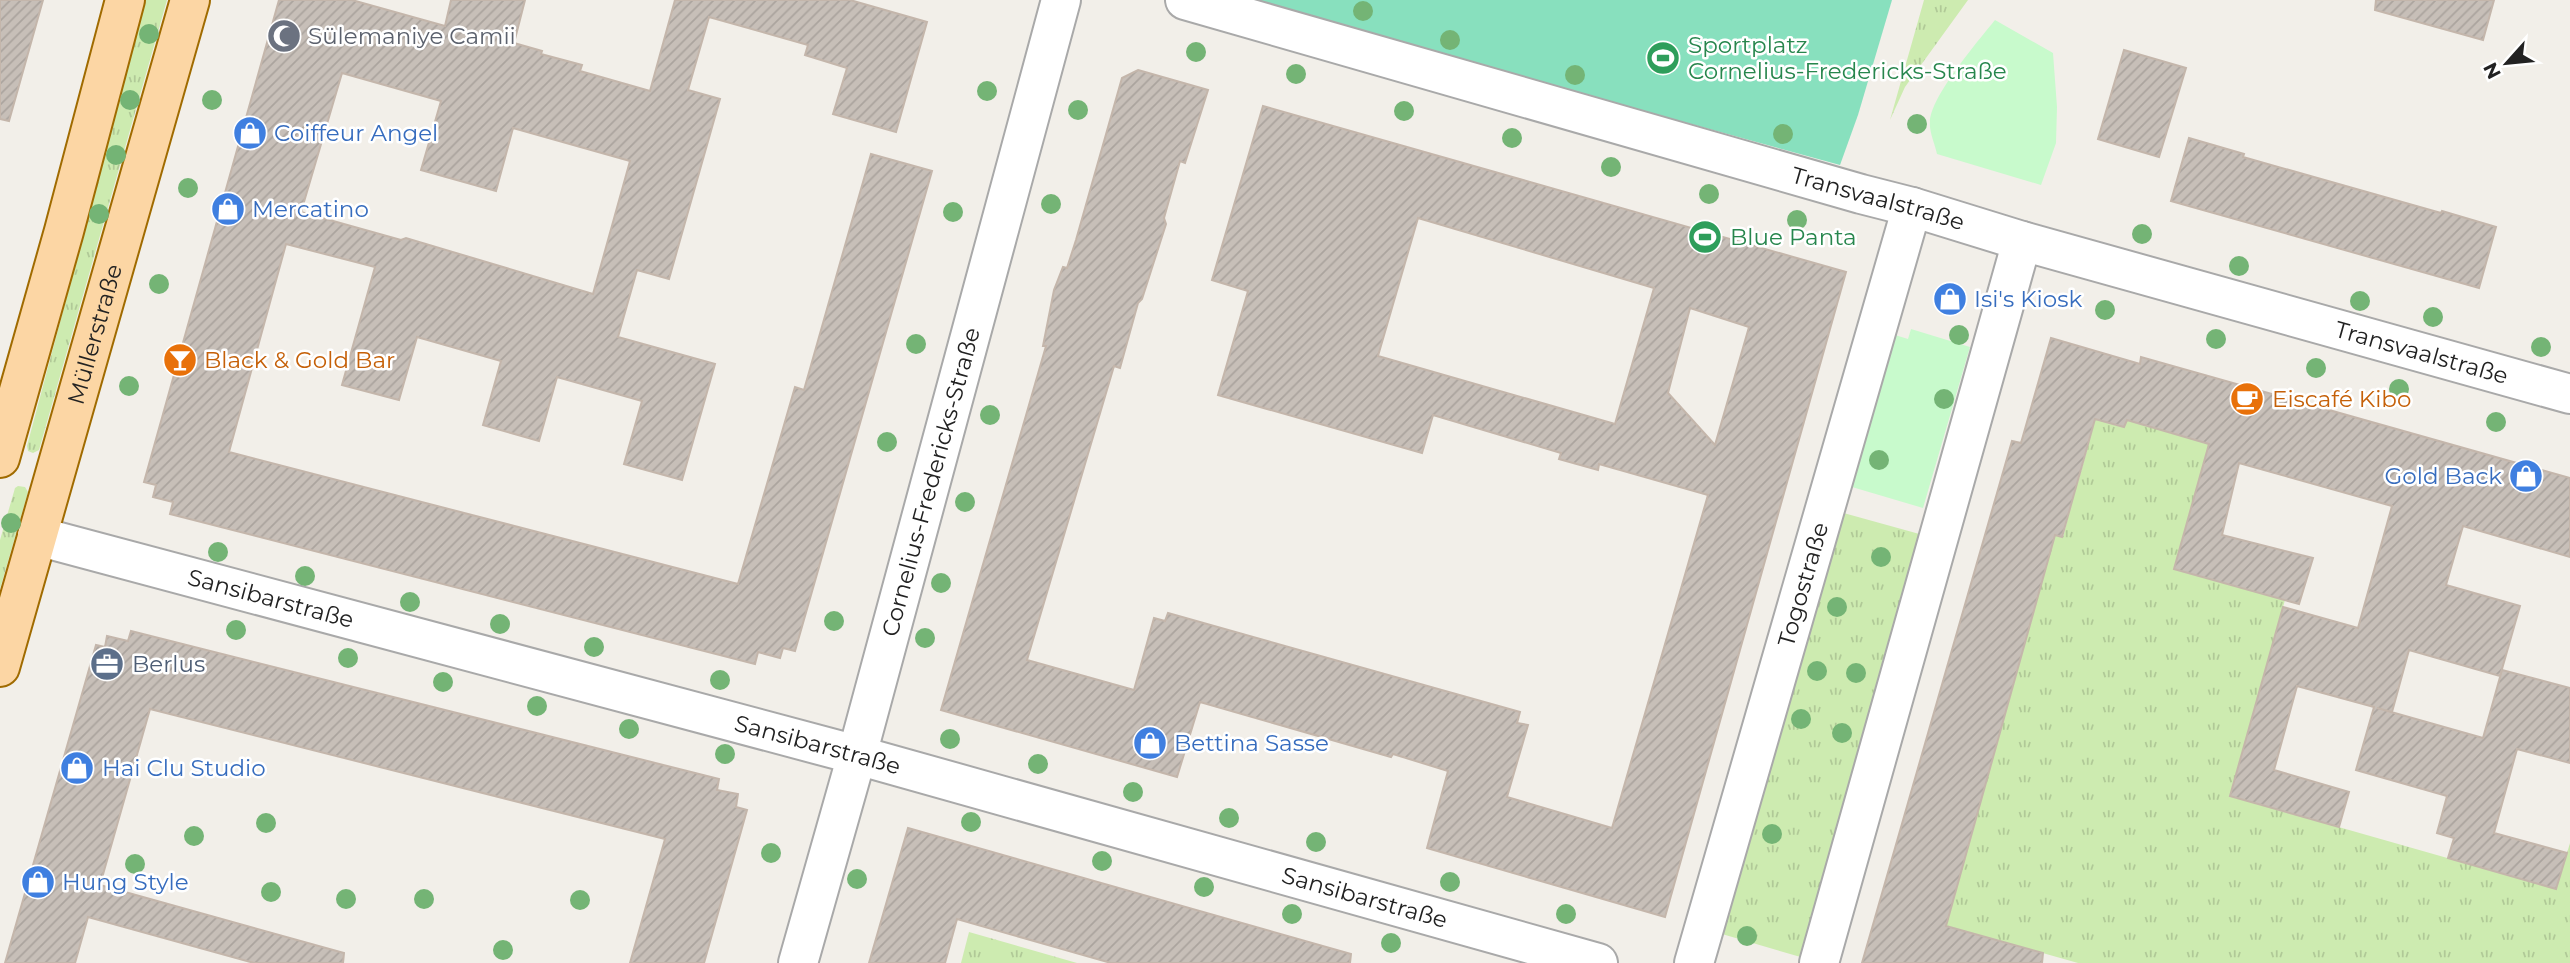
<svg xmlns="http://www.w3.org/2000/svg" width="2570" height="963" viewBox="0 0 2570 963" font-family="Montserrat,sans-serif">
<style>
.grass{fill:url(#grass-tufts)}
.park{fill:#c8facc}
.pitch{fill:#88e0be}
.building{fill:url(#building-hatch);stroke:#c4b6ab;stroke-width:2;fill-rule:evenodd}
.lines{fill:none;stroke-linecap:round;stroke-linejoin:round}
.minor-casing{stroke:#a9a9a9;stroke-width:42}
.tertiary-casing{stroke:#a9a9a9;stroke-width:42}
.primary-casing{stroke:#a06b00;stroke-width:42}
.minor{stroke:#fff;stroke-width:38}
.tertiary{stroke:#fff;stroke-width:38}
.primary{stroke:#fcd6a4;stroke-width:38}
.tree{fill:#74b475}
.labels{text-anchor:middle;stroke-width:5;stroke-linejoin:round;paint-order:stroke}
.worship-label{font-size:23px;fill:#5b616d;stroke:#fff;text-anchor:start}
.leisure-label{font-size:23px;fill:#27864d;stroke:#fff;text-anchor:start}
.shop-label{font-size:23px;fill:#366cbe;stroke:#fff;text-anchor:start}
.street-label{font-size:23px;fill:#222;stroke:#fff}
.food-label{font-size:23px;fill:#c56008;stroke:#fff;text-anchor:start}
.service-label{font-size:23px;fill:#4e5e75;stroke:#fff;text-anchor:start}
</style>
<defs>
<pattern id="grass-tufts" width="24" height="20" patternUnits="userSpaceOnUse" patternTransform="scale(1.75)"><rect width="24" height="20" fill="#cdebb0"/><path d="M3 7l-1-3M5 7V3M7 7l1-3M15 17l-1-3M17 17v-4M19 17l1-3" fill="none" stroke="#b0c997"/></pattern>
<pattern id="building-hatch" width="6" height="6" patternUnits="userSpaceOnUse" patternTransform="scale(1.75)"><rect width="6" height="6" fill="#c7bfb8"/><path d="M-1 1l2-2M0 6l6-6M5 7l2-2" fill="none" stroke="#aba49e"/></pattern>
</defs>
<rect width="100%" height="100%" fill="#f2efe9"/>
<g class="grass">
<path d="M146,0H167L39,450L33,453L28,451L27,446Z"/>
<path d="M1924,0H1968L1905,87L1890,120Z"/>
<path d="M2089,417L2124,427L2127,420L2209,444L2174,569L2285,600L2230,796L2556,889L2570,843V963H2078L1946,926L2055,535L2063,537L2069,514L2062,512L2070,482H2078L2089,443L2081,441Z"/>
<path d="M18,486L25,487L28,492L0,589V540L15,488Z"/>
<path d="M1840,512L1923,535L1804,958L1722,934Z"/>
<path d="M969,932L1077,963H961Z"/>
</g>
<g class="park">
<path d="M1995,20L2053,53L2057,107L2056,143L2041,185L1937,154C1935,144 1929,132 1930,122C1930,97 1979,40 1995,20Z"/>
<path d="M1911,329L1970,347L1923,508L1852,487L1895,335L1908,339Z"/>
</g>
<path class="pitch" d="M1241,0H1892L1858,115L1840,165Z"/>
<g class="building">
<path d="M0,0H43L9,121L0,119Z"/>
<path d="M279,0H352L445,26L451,0H525L514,43L542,51L541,54L582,65L580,71L650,91L675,0H850L927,22L896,132L833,114L847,68L805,55L808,45L709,17L688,90L720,99L669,279L637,270L618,337L715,364L682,480L624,464L642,401L557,377L539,441L483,425L501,361L417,337L399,400L342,385L375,267L286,244L229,452L738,584L795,387L804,390L871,154L932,171L795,651L783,648L780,658L758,652L755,664L170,514L173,502L153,497L156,485L144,482ZM342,73L441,101L421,170L496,191L513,128L630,161L593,294L406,238L401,240L301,212Z"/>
<path d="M2376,0H2494L2483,40L2375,10Z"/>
<path d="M2124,50L2186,68L2159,157L2098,139Z"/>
<path d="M1138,70L1208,90L1185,163L1180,161L1164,218L1166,224L1142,299L1138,303L1120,368L1114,366L1027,660L1134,690L1154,618L1165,621L1168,613L1520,712L1517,723L1528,725L1507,797L1612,828L1708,495L1599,464L1598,470L1559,459L1561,453L1433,415L1422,453L1218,395L1248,291L1212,280L1263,106L1846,272L1665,917L1427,848L1448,771L1393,754L1391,757L1200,702L1177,777L941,710L1046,346H1043L1054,290L1063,267L1067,268L1076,240L1122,78ZM1418,218L1654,288L1615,424L1378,356ZM1690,308L1749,327L1715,445L1668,393Z"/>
<path d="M2189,138L2244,154L2243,157L2441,213L2442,211L2496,227L2479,288L2171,201Z"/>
<path d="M2051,338L2140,364L2141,357L2570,478V557L2463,526L2446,585L2520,606L2500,676L2409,650L2392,712L2377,708L2483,738L2502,670L2570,688V763L2517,749L2494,833L2567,853L2556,889L2448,858L2454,838L2437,833L2447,796L2356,770L2374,707L2297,686L2274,770L2349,792L2339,827L2230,796L2283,607L2358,628L2392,506L2239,463L2222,535L2313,558L2299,604L2174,569L2209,444L2127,420L2124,427L2095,419L2062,537L2055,535L1946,926L2043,953L2042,963H1862L2012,441L2021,443Z"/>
<path d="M131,631L719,779L717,790L738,794L736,807L747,810L704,963H630L665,839L150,709L100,885L344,953L343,963H254L88,917L75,963H5L96,645L105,647L107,636L128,641Z"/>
<path d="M908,828L1351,954L1350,963H1111L957,919L945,963H869Z"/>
</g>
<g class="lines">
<g class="minor-casing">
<g id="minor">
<path id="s1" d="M37,536L857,755L1598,963"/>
<path id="s2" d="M798,963L857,755L1061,0"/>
<path id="s3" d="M1694,963L1912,207"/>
<path d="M1819,963L2022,241"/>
</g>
</g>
<g class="tertiary-casing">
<g id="tertiary">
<path id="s4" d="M1185,0L1861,194L1912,207L2022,241L2570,394"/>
</g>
</g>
<g class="primary-casing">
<g id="primary">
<path d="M0,458L64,231L125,0"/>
<path id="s5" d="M0,667L190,0"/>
</g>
</g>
<use href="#minor" class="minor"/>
<use href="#tertiary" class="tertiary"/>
<use href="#primary" class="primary"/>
</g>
<g class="tree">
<circle cx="1363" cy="11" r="10"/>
<circle cx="149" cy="34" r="10"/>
<circle cx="1450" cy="40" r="10"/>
<circle cx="1196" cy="52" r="10"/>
<circle cx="1296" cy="74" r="10"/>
<circle cx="1575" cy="75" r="10"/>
<circle cx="987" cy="91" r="10"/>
<circle cx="130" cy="100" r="10"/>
<circle cx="212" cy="100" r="10"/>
<circle cx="1078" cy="110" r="10"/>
<circle cx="1404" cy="111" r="10"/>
<circle cx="1917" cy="124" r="10"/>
<circle cx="1783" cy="134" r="10"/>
<circle cx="1512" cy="138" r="10"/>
<circle cx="116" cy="155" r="10"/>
<circle cx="1611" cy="167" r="10"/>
<circle cx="188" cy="188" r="10"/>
<circle cx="1709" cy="194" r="10"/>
<circle cx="1051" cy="204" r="10"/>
<circle cx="953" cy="212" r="10"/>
<circle cx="99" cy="214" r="10"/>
<circle cx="1797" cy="220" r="10"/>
<circle cx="2142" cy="234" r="10"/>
<circle cx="2239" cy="266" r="10"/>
<circle cx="159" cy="284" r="10"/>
<circle cx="2360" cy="301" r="10"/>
<circle cx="2105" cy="310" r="10"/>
<circle cx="2433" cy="317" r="10"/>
<circle cx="1959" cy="335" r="10"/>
<circle cx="2216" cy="339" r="10"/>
<circle cx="916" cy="344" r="10"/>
<circle cx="2541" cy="347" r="10"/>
<circle cx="2316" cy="368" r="10"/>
<circle cx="129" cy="386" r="10"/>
<circle cx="2399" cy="389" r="10"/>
<circle cx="1944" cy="399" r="10"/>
<circle cx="990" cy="415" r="10"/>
<circle cx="2496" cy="422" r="10"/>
<circle cx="887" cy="442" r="10"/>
<circle cx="1879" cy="460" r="10"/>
<circle cx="965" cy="502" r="10"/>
<circle cx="11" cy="523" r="10"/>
<circle cx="218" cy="552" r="10"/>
<circle cx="1881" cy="557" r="10"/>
<circle cx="305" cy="576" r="10"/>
<circle cx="941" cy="583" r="10"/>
<circle cx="410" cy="602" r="10"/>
<circle cx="1837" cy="607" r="10"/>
<circle cx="834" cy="621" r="10"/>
<circle cx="500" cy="624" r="10"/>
<circle cx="236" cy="630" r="10"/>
<circle cx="925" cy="638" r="10"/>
<circle cx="594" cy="647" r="10"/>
<circle cx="348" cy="658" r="10"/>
<circle cx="1817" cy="671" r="10"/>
<circle cx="1856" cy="673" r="10"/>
<circle cx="720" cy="680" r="10"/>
<circle cx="443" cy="682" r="10"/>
<circle cx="537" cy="706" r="10"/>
<circle cx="1801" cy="719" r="10"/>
<circle cx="629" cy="729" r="10"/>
<circle cx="1842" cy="733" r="10"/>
<circle cx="950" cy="739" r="10"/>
<circle cx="725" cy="754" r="10"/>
<circle cx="1038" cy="764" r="10"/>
<circle cx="1133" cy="792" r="10"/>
<circle cx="1229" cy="818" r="10"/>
<circle cx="971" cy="822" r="10"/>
<circle cx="266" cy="823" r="10"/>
<circle cx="1772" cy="834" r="10"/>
<circle cx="194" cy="836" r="10"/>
<circle cx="1316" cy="842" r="10"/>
<circle cx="771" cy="853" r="10"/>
<circle cx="1102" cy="861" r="10"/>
<circle cx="135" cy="864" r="10"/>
<circle cx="857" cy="879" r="10"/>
<circle cx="1450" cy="882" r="10"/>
<circle cx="1204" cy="887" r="10"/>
<circle cx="271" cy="892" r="10"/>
<circle cx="346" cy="899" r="10"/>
<circle cx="424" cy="899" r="10"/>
<circle cx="580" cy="900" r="10"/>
<circle cx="1292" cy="914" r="10"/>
<circle cx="1566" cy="914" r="10"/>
<circle cx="1747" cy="936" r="10"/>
<circle cx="1391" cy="943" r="10"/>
<circle cx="503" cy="950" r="10"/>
</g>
<defs>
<g id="mosque-disc" transform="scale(1.75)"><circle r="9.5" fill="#6b7280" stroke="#fff"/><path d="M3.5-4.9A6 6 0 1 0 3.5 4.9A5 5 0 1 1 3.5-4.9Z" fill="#fff"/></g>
<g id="stadium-disc" transform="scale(1.75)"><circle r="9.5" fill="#2e9e5b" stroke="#fff"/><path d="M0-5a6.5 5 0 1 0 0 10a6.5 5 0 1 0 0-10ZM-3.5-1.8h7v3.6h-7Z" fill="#fff"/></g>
<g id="shop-disc" transform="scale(1.75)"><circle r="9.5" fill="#3f7fe0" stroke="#fff"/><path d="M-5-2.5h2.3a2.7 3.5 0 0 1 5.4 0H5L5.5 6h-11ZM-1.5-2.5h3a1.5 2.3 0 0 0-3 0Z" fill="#fff"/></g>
<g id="bar-disc" transform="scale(1.75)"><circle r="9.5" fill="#e8710a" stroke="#fff"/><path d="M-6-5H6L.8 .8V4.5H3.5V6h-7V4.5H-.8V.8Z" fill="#fff"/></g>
<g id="cafe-disc" transform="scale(1.75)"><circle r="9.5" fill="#e8710a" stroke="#fff"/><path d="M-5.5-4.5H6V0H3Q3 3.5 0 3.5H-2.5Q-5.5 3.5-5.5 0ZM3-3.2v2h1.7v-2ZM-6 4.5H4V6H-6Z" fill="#fff"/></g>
<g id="office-disc" transform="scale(1.75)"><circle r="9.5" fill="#5c6f8a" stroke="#fff"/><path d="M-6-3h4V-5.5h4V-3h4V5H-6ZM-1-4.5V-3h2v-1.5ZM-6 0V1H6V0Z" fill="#fff"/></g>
</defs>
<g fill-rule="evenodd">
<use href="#mosque-disc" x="284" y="36"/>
<use href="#stadium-disc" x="1663" y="58"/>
<use href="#shop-disc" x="250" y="133"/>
<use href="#shop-disc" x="228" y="209"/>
<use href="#stadium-disc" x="1705" y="237"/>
<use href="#shop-disc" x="1950" y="299"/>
<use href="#bar-disc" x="180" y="360"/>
<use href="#cafe-disc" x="2247" y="399"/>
<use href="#shop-disc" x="2526" y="476"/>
<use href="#office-disc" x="107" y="664"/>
<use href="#shop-disc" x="1150" y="743"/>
<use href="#shop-disc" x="77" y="768"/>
<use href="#shop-disc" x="38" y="882"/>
</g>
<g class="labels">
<g class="worship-label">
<text x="308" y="44">Sülemaniye Camii</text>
</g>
<g class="leisure-label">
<text x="1688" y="53">Sportplatz<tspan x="1688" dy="26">Cornelius-Fredericks-Straße</tspan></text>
<text x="1730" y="245">Blue Panta</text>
</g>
<g class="shop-label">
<text x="274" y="141">Coiffeur Angel</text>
<text x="252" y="217">Mercatino</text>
<text x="1974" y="307">Isi's Kiosk</text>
<text x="2502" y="484" text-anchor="end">Gold Back</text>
<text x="1174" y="751">Bettina Sasse</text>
<text x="102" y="776">Hai Clu Studio</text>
<text x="62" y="890">Hung Style</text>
</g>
<g class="street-label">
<text dy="8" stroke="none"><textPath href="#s4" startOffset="721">Transvaalstraße</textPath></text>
<text dy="8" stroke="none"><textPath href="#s5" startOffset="346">Müllerstraße</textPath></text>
<text dy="8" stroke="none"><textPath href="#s4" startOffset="1286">Transvaalstraße</textPath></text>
<text dy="8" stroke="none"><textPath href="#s2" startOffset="499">Cornelius-Fredericks-Straße</textPath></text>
<text dy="8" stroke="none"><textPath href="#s3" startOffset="394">Togostraße</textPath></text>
<text dy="8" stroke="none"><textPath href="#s1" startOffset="242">Sansibarstraße</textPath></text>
<text dy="8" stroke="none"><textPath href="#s1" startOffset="808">Sansibarstraße</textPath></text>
<text dy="8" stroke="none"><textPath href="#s1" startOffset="1376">Sansibarstraße</textPath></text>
</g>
<g class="food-label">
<text x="204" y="368">Black &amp; Gold Bar</text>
<text x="2272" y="407">Eiscafé Kibo</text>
</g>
<g class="service-label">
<text x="132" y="672">Berlus</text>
</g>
</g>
<g transform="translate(2507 63) rotate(243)" stroke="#ffffff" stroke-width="5" paint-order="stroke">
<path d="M0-5L12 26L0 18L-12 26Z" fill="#222222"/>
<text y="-10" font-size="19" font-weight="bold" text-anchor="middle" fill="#222222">N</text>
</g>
</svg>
